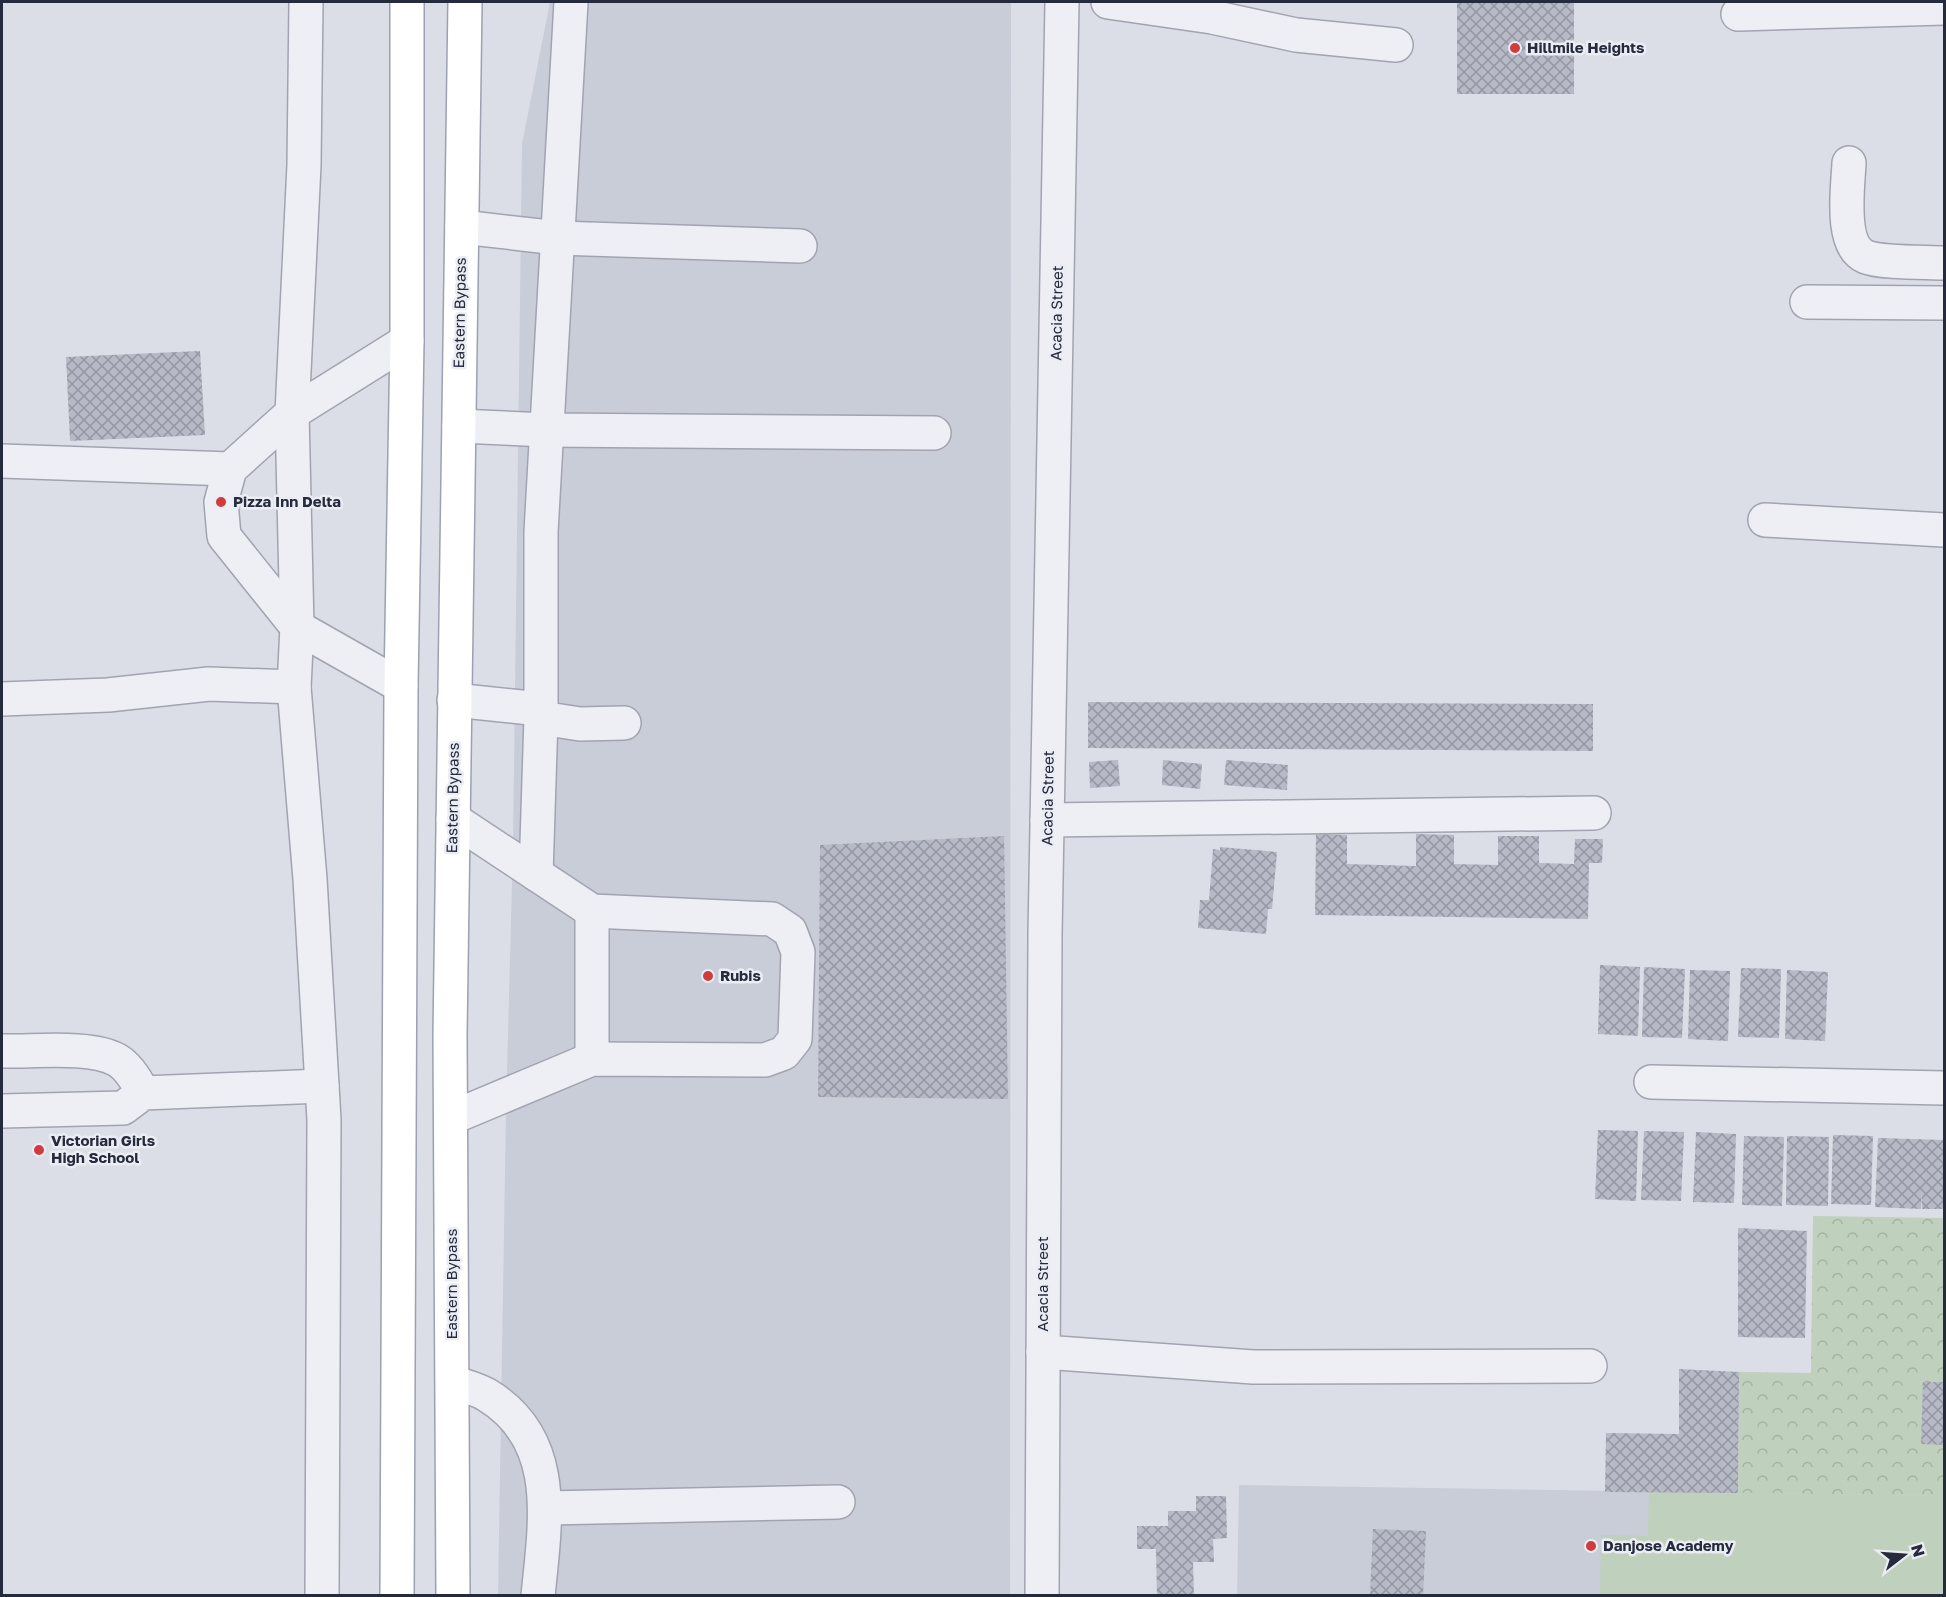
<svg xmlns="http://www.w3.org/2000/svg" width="1946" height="1597" viewBox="0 0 1946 1597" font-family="'Golos Text',sans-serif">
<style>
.built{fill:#c9cdd8}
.forest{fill:url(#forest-crowns)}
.pitch{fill:#bfd0bc}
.building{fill:url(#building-cross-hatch)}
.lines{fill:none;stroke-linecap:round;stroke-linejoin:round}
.minor-casing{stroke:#a1a4b0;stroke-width:36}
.major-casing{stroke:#9ba1b2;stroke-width:36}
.minor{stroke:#eeeff5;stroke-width:33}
.major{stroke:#fff;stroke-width:33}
.poi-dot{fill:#d03c3d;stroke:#ebedf4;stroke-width:2}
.labels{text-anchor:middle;stroke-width:5;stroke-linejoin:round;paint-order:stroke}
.poi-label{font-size:15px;font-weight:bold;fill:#252a3c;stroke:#ebedf4;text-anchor:start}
.street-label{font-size:15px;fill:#252a3c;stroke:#ebedf4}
</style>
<defs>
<pattern id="forest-crowns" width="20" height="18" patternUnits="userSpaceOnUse" patternTransform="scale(1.5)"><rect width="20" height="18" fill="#bfd0bc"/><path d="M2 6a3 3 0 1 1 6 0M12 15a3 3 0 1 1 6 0" fill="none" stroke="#a4b3a2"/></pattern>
<pattern id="building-cross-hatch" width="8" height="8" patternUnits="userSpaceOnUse" patternTransform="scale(1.5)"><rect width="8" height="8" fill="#b6b9c6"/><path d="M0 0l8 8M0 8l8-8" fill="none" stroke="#9497a2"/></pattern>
</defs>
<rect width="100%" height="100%" fill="#dbdee6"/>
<g class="built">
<path d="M550,2H1011L1010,1595L498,1596L506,1111L513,845L522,144Z"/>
<path d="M1239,1485L1944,1496V1595L1237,1596Z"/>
</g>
<path class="forest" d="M1813,1216L1944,1218V1496L1738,1493L1739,1372L1811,1373Z"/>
<path class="pitch" d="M1649,1491L1944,1496V1595L1600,1596L1601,1535L1648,1536Z"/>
<g class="building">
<rect x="1457" y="2" width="117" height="92"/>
<path d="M200,351L205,435L70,441L66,357Z"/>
<path d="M1088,702L1593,704V751L1088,748Z"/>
<path d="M1118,760L1120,786L1090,788L1089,762Z"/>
<path d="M1163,760L1202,764L1200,789L1162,785Z"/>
<path d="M1226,760L1288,765L1287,790L1224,785Z"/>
<path d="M1316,834L1347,835V864L1416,866V834L1454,835V864L1498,865V836H1539V863L1574,864L1575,839H1603L1602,863H1589L1588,919L1315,915Z"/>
<path d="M1004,836L1008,1099L818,1097L820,845Z"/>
<path d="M1220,847L1277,852L1272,909H1268L1266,934L1198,928L1200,900H1209L1213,849L1220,850Z"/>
<path d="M1600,965L1640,967L1638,1036L1598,1034Z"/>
<path d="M1644,967L1685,969L1682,1038L1642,1037Z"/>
<path d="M1741,968L1781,969L1779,1038L1738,1037Z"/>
<path d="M1690,970L1730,971L1728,1041L1688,1039Z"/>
<path d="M1787,970L1828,972L1825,1041L1785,1039Z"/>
<path d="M1598,1130L1638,1131L1636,1201L1595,1199Z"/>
<path d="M1644,1131L1684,1132L1681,1201L1641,1200Z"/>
<path d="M1696,1132L1736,1134L1734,1203L1693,1202Z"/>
<path d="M1833,1135L1873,1136L1871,1205L1831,1204Z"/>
<path d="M1744,1136L1784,1137L1782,1206L1742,1205Z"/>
<path d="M1787,1136L1829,1137L1828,1206L1786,1205Z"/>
<path d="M1878,1138L1944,1140V1209H1922V1190L1921,1209L1875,1207Z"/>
<path d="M1738,1228L1807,1231L1805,1338L1738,1337Z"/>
<path d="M1679,1369L1739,1372L1738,1493L1605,1492L1606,1433L1679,1434Z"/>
<path d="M1923,1382H1944V1445L1921,1444Z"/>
<path d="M1196,1496H1226L1227,1538L1213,1539L1214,1562H1193L1194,1596H1157L1156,1549H1137V1526H1168V1511H1196Z"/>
<path d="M1373,1529L1426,1531L1423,1596H1370Z"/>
</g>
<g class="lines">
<g class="minor-casing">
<g id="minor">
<path d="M306,2L304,165L292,413L297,627L294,687L310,879L324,1120L322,1596"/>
<path d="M1108,2L1212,17L1296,35L1396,45"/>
<path d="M1738,14L1944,8"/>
<path d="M1849,163C1848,187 1839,246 1866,257C1881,263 1926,262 1944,263"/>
<path d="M462,227L558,238L800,246"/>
<path d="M1807,302L1944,303"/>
<path d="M459,426L547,430L934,433"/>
<path d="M2,461L230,469"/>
<path d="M1765,520L1944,530"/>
<path d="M401,686L297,627L224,536L221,502L230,469L292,413L407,341"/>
<path d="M2,699L108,695L209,684L294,687"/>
<path d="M454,700L540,709"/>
<path d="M541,718L580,724L624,723"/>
<path d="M1047,820L1594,813"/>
<path d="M536,874L541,718V532L571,2"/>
<path d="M592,911V1059"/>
<path d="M2,1051C32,1052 91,1045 117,1060C129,1067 137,1081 143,1093"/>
<path d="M1651,1082L1944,1088"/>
<path d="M2,1111L123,1108L143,1093L322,1086"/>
<path d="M451,1118L592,1059L765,1060L784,1053L795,1039L798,952L790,931L772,919L592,911L453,819"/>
<path d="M1043,1352L1253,1367L1590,1366"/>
<path d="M453,1382C464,1386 477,1389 487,1395C561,1440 545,1523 538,1596"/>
<path d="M547,1508L838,1502"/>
<path d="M1042,1596L1045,935L1062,2"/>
</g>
</g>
<g class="major-casing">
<g id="major">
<path d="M397,1596L401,686L407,341V2"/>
<path d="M453,1596L450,1035L465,2"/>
</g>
</g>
<use href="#minor" class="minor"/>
<use href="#major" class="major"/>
</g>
<g class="poi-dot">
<circle cx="1515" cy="48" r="6"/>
<circle cx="221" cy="502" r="6"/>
<circle cx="708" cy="976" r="6"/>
<circle cx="39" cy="1150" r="6"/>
<circle cx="1591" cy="1546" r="6"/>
</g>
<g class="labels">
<g class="poi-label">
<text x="1527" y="53">Hillmile Heights</text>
<text x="233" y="507">Pizza Inn Delta</text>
<text x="720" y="981">Rubis</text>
<text x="51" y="1146">Victorian Girls<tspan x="51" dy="17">High School</tspan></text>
<text x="1603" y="1551">Danjose Academy</text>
</g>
<g class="street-label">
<text transform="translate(460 313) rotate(-89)" y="5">Eastern Bypass</text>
<text transform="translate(1057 313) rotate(-89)" y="5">Acacia Street</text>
<text transform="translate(453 798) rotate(-89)" y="5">Eastern Bypass</text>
<text transform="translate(1048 798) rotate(-89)" y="5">Acacia Street</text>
<text transform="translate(452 1284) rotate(-90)" y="5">Eastern Bypass</text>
<text transform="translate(1043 1284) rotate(-90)" y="5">Acacia Street</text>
</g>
</g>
<rect width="1946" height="1597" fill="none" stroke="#252a3c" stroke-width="6"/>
<g transform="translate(1904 1555) rotate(73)" stroke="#ebedf4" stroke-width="4.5" paint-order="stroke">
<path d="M0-4.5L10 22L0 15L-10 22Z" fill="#252a3c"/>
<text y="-9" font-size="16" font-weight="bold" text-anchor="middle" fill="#252a3c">N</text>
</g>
</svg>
